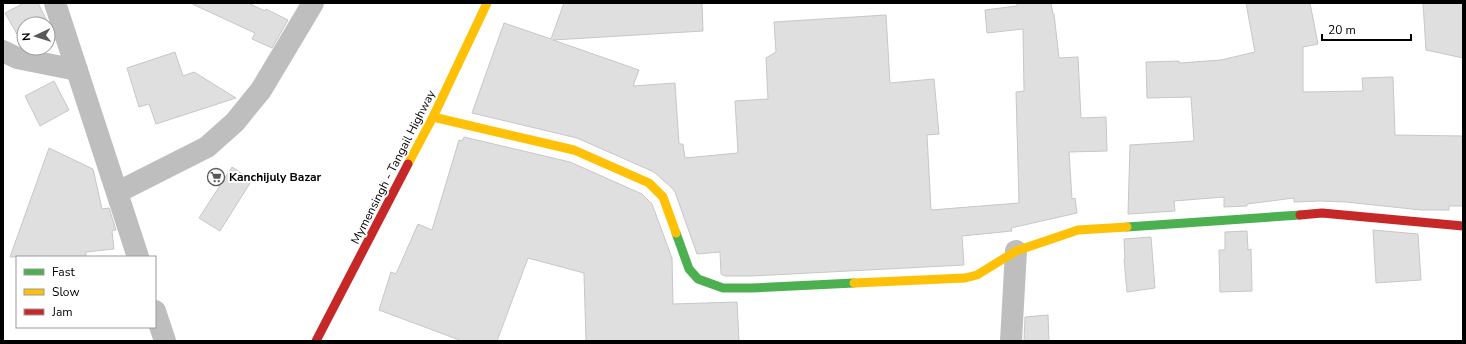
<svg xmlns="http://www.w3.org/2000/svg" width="1466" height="344" viewBox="0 0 1466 344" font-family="'Nunito Sans',sans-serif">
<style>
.building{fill:#dfdfdf;stroke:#c7c7c7}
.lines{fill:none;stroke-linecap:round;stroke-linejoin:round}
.street{stroke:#bebebe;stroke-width:22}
.fast{stroke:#4caf50;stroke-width:9}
.slow{stroke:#ffc107;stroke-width:9}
.jam{stroke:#c62828;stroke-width:9}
.labels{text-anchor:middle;stroke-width:4;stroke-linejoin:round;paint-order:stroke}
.street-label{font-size:12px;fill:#000;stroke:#fff}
.poi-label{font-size:12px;font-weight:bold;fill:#000;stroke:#fff;text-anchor:start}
</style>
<rect width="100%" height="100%" fill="#fff"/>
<g class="building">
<path d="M24,3H38L50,27L48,28V24H24V42L22,43L5,13Z"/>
<path d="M190,3H248L265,11L266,9L288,20L272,48L252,39L255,33Z"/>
<path d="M564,3H702L703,31L553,40L639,70L633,86L675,83L679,144H683L685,158L738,153L735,101L768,99L766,58L776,52L774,22L886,15L890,83L934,79L939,134L927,135L931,210L1019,203L1016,92L1024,91L1023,29L987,33L985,10L1017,6V3H1051L1053,14H1054L1059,58L1078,57L1081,118L1106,117L1107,151L1069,152L1072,199L1075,198L1077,213L1011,228L1012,231L962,236L964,265L752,276H725L721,274L720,252L697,254L675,192L672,188L654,172L577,138L472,113L504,23L551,39Z"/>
<path d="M1246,3H1310L1318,44L1303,47V92L1363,91L1362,78L1393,77L1395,135L1463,136V206H1449V210H1421L1346,202L1321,201L1294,202V198L1247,204V206L1224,207V197L1174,201L1175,211L1128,214L1130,145L1194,141L1191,97L1147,98L1146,62L1179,61V63L1221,60L1255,52Z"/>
<path d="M1423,3H1463V58L1426,50Z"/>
<path d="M175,52L183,76L194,72L236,98L156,124L149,104L139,107L127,68Z"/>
<path d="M54,81L69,110L40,126L25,96Z"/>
<path d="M464,137L570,162L642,194L652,204L672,258L673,304L737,302L739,341H586L584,273L528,258L497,341H462L379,310L391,272L396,274L418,224L432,230L459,140L462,141Z"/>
<path d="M49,148L93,169L102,209L109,208L116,230L112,231L114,249L86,252V257H10Z"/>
<path d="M232,167L252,180L220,231L199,218Z"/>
<path d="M1373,230L1418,234L1421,280L1376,283Z"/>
<path d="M1247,231L1248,250L1251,249L1252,291L1220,292L1219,250H1225V232Z"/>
<path d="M1151,237L1155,288L1127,292L1124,259H1125L1124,239Z"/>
<path d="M1048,315L1049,341H1024L1025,317Z"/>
</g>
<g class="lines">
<g class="street">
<path d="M55,3L138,257"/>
<path d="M3,51L17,58L77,70"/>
<path d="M118,192L207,147L235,122L261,90L313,3"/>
<path d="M155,311L165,341"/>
<path d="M1011,341L1016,251"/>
</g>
<g class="fast">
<path d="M1127,227L1300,215"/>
<path d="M676,233L689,269L698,279L723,288H752L854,283"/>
</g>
<g class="slow">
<path d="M433,117L574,150L649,183L663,197L676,233"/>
<path d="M408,164L433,117L487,3"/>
<path d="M854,283L965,278L977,275L1016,251L1078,230L1127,227"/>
</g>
<g class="jam">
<path d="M1300,215L1322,213L1463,226"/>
<path d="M316,341L408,164"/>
</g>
</g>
<defs>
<g id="supermarket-ring" transform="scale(0.9)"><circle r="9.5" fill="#fff" stroke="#595959" stroke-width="1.5"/><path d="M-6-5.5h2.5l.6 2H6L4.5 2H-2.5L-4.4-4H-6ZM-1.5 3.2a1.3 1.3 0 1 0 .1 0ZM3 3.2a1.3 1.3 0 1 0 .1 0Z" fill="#595959"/></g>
</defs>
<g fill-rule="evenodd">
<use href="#supermarket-ring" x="216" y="177"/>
</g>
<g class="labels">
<g class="street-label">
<text transform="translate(393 167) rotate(-63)" y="4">Mymensingh - Tangail Highway</text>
</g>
<g class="poi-label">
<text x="229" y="181">Kanchijuly Bazar</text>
</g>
</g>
<rect width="1466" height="344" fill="none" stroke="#000000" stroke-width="8"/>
<rect x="16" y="256" width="140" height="72" fill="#ffffff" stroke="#999999"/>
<rect x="24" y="269" width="20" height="6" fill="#4caf50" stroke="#999999"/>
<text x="52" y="276" font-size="12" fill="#000000">Fast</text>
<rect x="24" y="289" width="20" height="6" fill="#ffc107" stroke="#999999"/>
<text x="52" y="296" font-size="12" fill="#000000">Slow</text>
<rect x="24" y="309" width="20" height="6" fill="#c62828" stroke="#999999"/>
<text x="52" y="316" font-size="12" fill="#000000">Jam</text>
<g transform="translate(36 36) rotate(266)"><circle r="19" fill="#ffffff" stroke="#999999"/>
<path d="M0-3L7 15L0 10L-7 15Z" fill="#595959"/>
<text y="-6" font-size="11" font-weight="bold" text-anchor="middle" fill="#000000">N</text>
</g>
<path d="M1322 34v6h89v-6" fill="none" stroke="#000000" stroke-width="2"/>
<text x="1328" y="34" font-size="12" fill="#000000" stroke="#ffffff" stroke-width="3" paint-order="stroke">20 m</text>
</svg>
